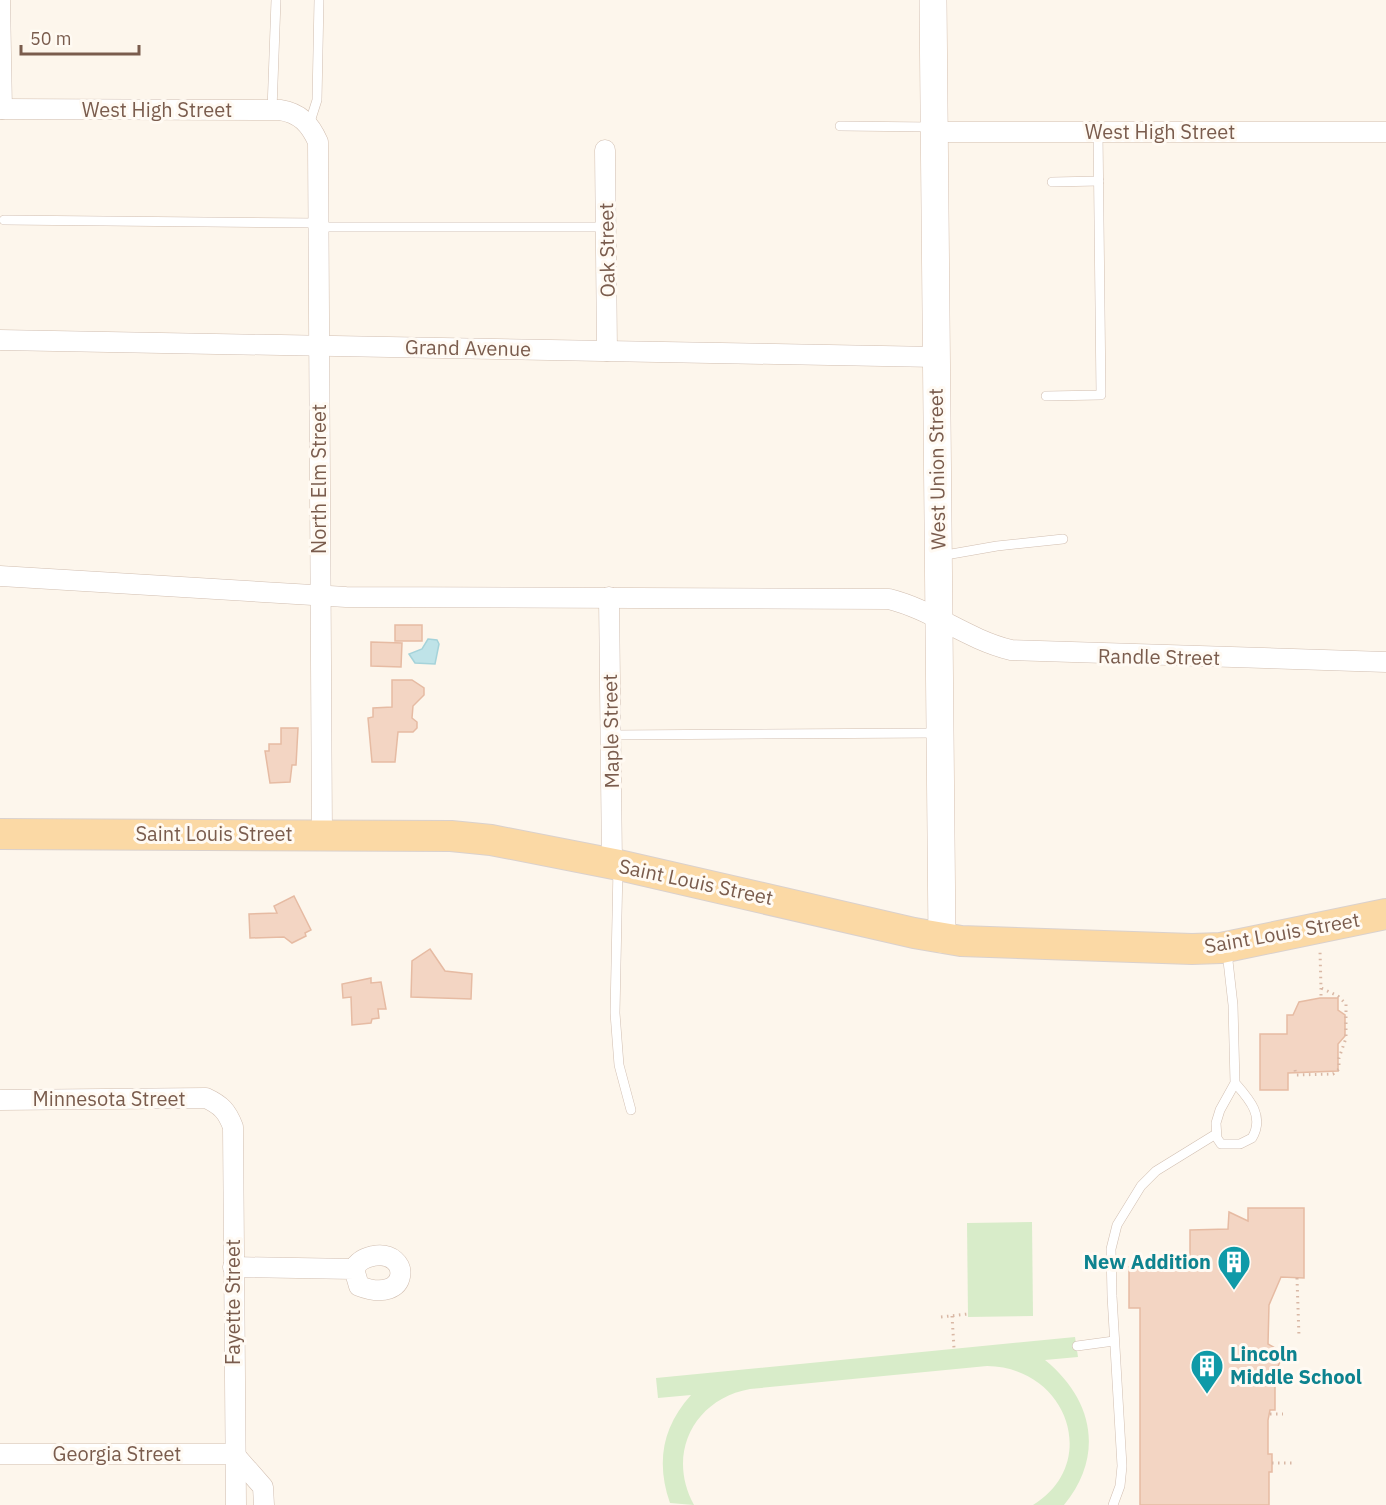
<svg xmlns="http://www.w3.org/2000/svg" width="1386" height="1505" viewBox="0 0 1386 1505" font-family="'IBM Plex Sans',sans-serif">
<style>
.green{fill:#d8ecc9}
.water{fill:#bfe3e8;stroke:#a5d3da;stroke-width:1.5}
.building{fill:#f3d5c3;stroke:#e6bba3;stroke-width:1.5}
.lines{fill:none;stroke-linecap:round;stroke-linejoin:round}
.lane-casing{stroke:#d1beb0;stroke-width:10}
.street-casing{stroke:#d1beb0;stroke-width:21}
.secondary-casing{stroke:#d6c0b0;stroke-width:28}
.primary-casing{stroke:#dad1cd;stroke-width:32}
.path{stroke:#d9b8a5;stroke-width:3;stroke-dasharray:1.5 4.5;stroke-linecap:butt}
.lane{stroke:#fff;stroke-width:9}
.street{stroke:#fff;stroke-width:20}
.secondary{stroke:#fff;stroke-width:27}
.primary{stroke:#fbd9a5;stroke-width:30}
.labels{text-anchor:middle;stroke-width:6;stroke-linejoin:round;paint-order:stroke}
.street-label{font-size:20px;fill:#7a5c4d;stroke:#fffaf3}
.culture-label{font-size:20px;font-weight:bold;fill:#0d838f;stroke:#fffaf3;text-anchor:end}
</style>
<rect width="100%" height="100%" fill="#fdf6ec"/>
<g class="green">
<path d="M1032,1222L1033,1316L968,1317L967,1223Z"/>
<path d="M1075,1337L1078,1357L1045,1360C1093,1399 1105,1455 1064,1505H1033C1101,1464 1068,1367 987,1366L750,1389C694,1399 666,1454 694,1505L670,1503C656,1463 662,1427 691,1395L658,1398L656,1378Z"/>
</g>
<path class="water" d="M428,639L437,640L439,644L435,664L415,663L409,654L422,649Z"/>
<g class="building">
<rect x="395" y="625" width="27" height="16"/>
<path d="M371,642L402,643L401,667L371,666Z"/>
<path d="M392,680H412L424,688V695L413,706L412,718L417,722V728L413,732H398L395,762H372L368,718L373,717V708L392,707Z"/>
<path d="M281,728H298L296,765H292L290,782L270,783L265,751H269V744H281Z"/>
<path d="M294,896L311,930L305,933L306,936L292,943L284,937L250,938L249,914L277,913L274,906Z"/>
<path d="M430,949L445,971L472,974L471,999L411,997L412,961Z"/>
<path d="M371,978V983L381,982L386,1009H378L379,1018L372,1019L371,1023L352,1025L351,997L343,998L342,984Z"/>
<path d="M1320,998H1338V1010L1345,1015V1036L1338,1044V1071L1288,1073V1090H1260V1034H1287V1015H1293L1299,1002Z"/>
<path d="M1248,1208H1304V1278L1281,1277L1269,1305L1268,1344L1284,1353L1275,1373V1410H1270L1268,1420V1454H1272V1472H1269V1505H1140V1308H1129V1267L1190,1268V1230L1228,1229L1229,1212L1248,1221Z"/>
</g>
<g class="lines">
<g class="lane-casing">
<g id="lane">
<path d="M272,110L276,0"/>
<path d="M309,125L317,100L319,0"/>
<path d="M840,126L932,127"/>
<path d="M1052,182L1099,181"/>
<path d="M4,220L318,223"/>
<path d="M318,227H606"/>
<path d="M1046,396L1101,395L1098,132"/>
<path d="M940,556L997,546L1063,539"/>
<path d="M611,735L937,733"/>
<path d="M618,867L615,1013L619,1065L631,1110"/>
<path d="M1227,952L1233,1005L1235,1083L1220,1110L1216,1123L1217,1138L1221,1144H1240L1252,1138C1265,1116 1249,1099 1235,1083"/>
<path d="M1077,1346L1114,1341"/>
<path d="M1113,1505L1120,1486L1122,1466L1112,1296L1111,1249L1117,1225L1141,1186L1156,1171L1216,1134"/>
</g>
</g>
<g class="street-casing">
<g id="street">
<path d="M0,0L2,109"/>
<path d="M0,109L280,110C300,113 310,124 318,142L322,835"/>
<path d="M935,132H1386"/>
<path d="M605,150L607,351"/>
<path d="M0,340L936,357"/>
<path d="M0,576L346,597L889,599C933,610 966,639 1011,650L1386,662"/>
<path d="M609,597L612,864"/>
<path d="M0,1100L206,1098C221,1105 227,1111 233,1127L236,1505"/>
<path d="M233,1267L354,1269L359,1286C411,1306 412,1249 373,1256C364,1258 358,1261 354,1269"/>
<path d="M0,1454H234L263,1487L264,1505"/>
</g>
</g>
<g class="secondary-casing">
<path id="secondary" d="M933,0L942,939"/>
</g>
<g class="primary-casing">
<path id="primary" d="M0,834L451,836L491,840L619,865L914,933L961,941L1192,949L1221,948L1386,914"/>
</g>
<g class="path">
<path d="M1321,988V998"/>
<path d="M1295,1070L1296,1075L1333,1074L1339,1069V1058L1346,1038V1004L1338,996L1321,988L1320,951"/>
<path d="M1297,1278L1299,1337"/>
<path d="M952,1316L954,1348"/>
<path d="M941,1317L968,1314"/>
<path d="M1270,1414H1283"/>
<path d="M1272,1463H1295"/>
</g>
<use href="#lane" class="lane"/>
<use href="#street" class="street"/>
<use href="#secondary" class="secondary"/>
<use href="#primary" class="primary"/>
</g>
<defs>
<g id="building-pin" transform="scale(1.725)"><path d="M0 17L-7.5 6A9.5 9.5 0 1 1 7.5 6Z" fill="#0f9aa8" stroke="#fffaf3"/><path d="M-4-6H4V6H1V3H-1V6H-4ZM-2.5-4.3h1.7v1.8h-1.7ZM.8-4.3h1.7v1.8H.8ZM-2.5-1h1.7V.8h-1.7ZM.8-1h1.7V.8H.8Z" fill="#fff"/></g>
</defs>
<g fill-rule="evenodd">
<use href="#building-pin" x="1234" y="1262"/>
<use href="#building-pin" x="1207" y="1366"/>
</g>
<g class="labels">
<g class="street-label">
<text x="157" y="117">West High Street</text>
<text x="1160" y="139">West High Street</text>
<text transform="translate(607 250) rotate(-91)" y="7">Oak Street</text>
<text transform="translate(468 348) rotate(1)" y="7">Grand Avenue</text>
<text transform="translate(937 469) rotate(-91)" y="7">West Union Street</text>
<text transform="translate(319 479) rotate(-90)" y="7">North Elm Street</text>
<text transform="translate(1159 657) rotate(1)" y="7">Randle Street</text>
<text transform="translate(611 731) rotate(-91)" y="7">Maple Street</text>
<text x="214" y="841">Saint Louis Street</text>
<text transform="translate(696 882) rotate(12)" y="7">Saint Louis Street</text>
<text transform="translate(1282 933) rotate(-10)" y="7">Saint Louis Street</text>
<text x="109" y="1106">Minnesota Street</text>
<text transform="translate(233 1302) rotate(-90)" y="7">Fayette Street</text>
<text x="117" y="1461">Georgia Street</text>
</g>
<g class="culture-label">
<text x="1211" y="1269">New Addition</text>
<text x="1230" y="1361" text-anchor="start">Lincoln<tspan x="1230" dy="23">Middle School</tspan></text>
</g>
</g>
<path d="M21 45v9h118v-9" fill="none" stroke="#7a5c4d" stroke-width="3"/>
<text x="30" y="45" font-size="18" fill="#7a5c4d" stroke="#fffaf3" stroke-width="4.5" paint-order="stroke">50 m</text>
</svg>
